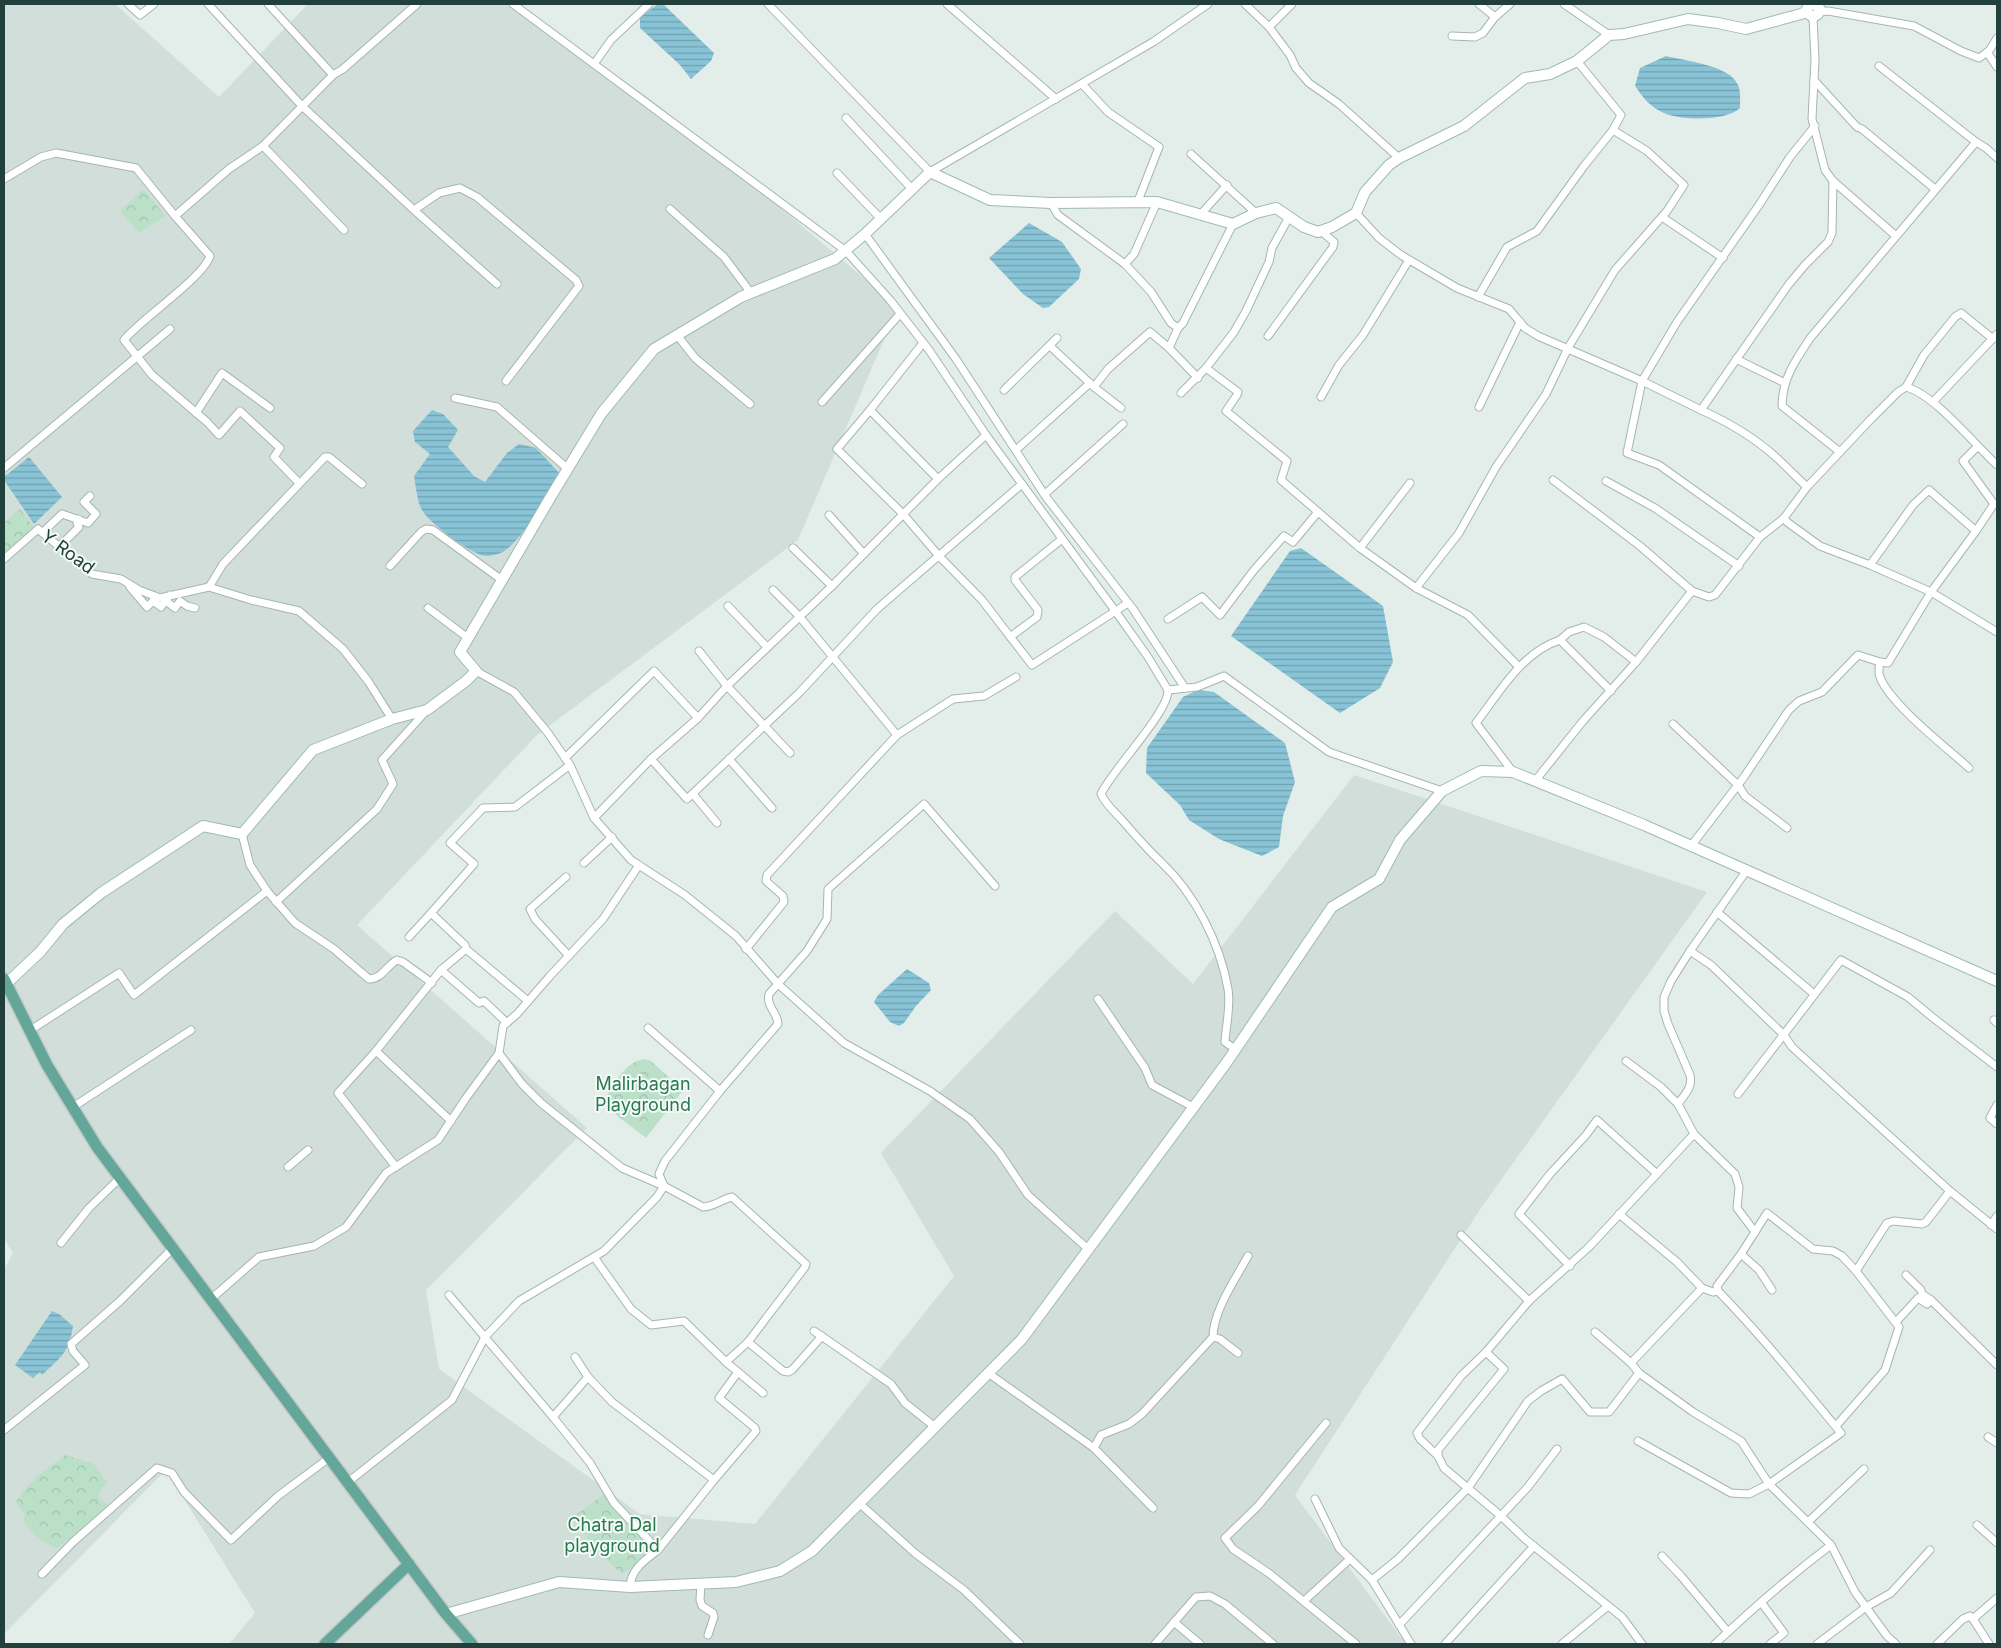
<svg xmlns="http://www.w3.org/2000/svg" width="2001" height="1648" viewBox="0 0 2001 1648" font-family="Inter,sans-serif">
<style>
.built{fill:#d1ded9}
.park{fill:url(#park-crowns)}
.water{fill:url(#water-rules)}
.lines{fill:none;stroke-linecap:round;stroke-linejoin:round}
.street-casing{stroke:#a5b6b2;stroke-width:9}
.secondary-casing{stroke:#a0bab3;stroke-width:12}
.primary-casing{stroke:#c1cac8;stroke-width:14}
.street{stroke:#fff;stroke-width:7}
.secondary{stroke:#fff;stroke-width:10}
.primary{stroke:#65a69b;stroke-width:11}
.labels{text-anchor:middle;stroke-width:4;stroke-linejoin:round;paint-order:stroke}
.street-label{font-size:18px;fill:#21403b;stroke:#f4faf7}
.park-label{font-size:18px;fill:#297a4f;stroke:#f4faf7}
</style>
<defs>
<pattern id="park-crowns" width="20" height="18" patternUnits="userSpaceOnUse" patternTransform="scale(1.25)"><rect width="20" height="18" fill="#bbe0c8"/><path d="M2 6a3 3 0 1 1 6 0M12 15a3 3 0 1 1 6 0" fill="none" stroke="#a0c1ad"/></pattern>
<pattern id="water-rules" width="6" height="5" patternUnits="userSpaceOnUse" patternTransform="scale(1.25)"><rect width="6" height="5" fill="#88c3d6"/><path d="M0 2.5h6" fill="none" stroke="#6fa0af"/></pattern>
</defs>
<rect width="100%" height="100%" fill="#e3eeea"/>
<path class="built" d="M4,4H115L219,97L308,4H517L661,107L898,307L798,540L537,735L357,925L587,1128L426,1290L439,1369L640,1514L755,1524L954,1276L881,1153L1115,911L1193,984L1354,775L1707,892L1483,1205L1295,1495L1406,1644H229L255,1613L166,1470L4,1634V1270L13,1253L4,1238Z"/>
<g class="park">
<path d="M142,190L147,193L165,216L139,233L120,211Z"/>
<path d="M20,509L34,527L5,552L4,523Z"/>
<path d="M645,1059L651,1061L683,1090L646,1138L602,1104C612,1088 624,1061 645,1059Z"/>
<path d="M65,1455L94,1464L107,1482L97,1496L109,1506L56,1549L38,1538L23,1522L25,1515L16,1502C27,1482 47,1469 65,1455Z"/>
<path d="M604,1494L653,1553L622,1574C602,1557 587,1539 573,1517Z"/>
</g>
<g class="water">
<path d="M658,4H663L714,53L711,61L691,79L680,65L640,28V17Z"/>
<path d="M1666,56C1685,61 1730,65 1738,85C1741,91 1740,101 1740,108C1726,122 1676,121 1660,111C1648,105 1643,97 1635,86L1640,68Z"/>
<path d="M1029,223L1062,242L1081,269L1079,279L1049,307L1043,308L1023,294L989,258Z"/>
<path d="M432,410L443,414L458,430L448,447L474,476L485,482L507,453L519,444L536,448L560,474C553,492 518,545 501,553C497,554 490,556 486,556C473,556 428,522 422,510C417,502 416,486 414,476L430,454L415,442L413,431Z"/>
<path d="M29,457L62,497L34,524L4,480V477Z"/>
<path d="M1301,548L1383,606L1393,662L1380,688L1340,713L1231,636L1290,551Z"/>
<path d="M1198,690L1214,692L1285,743L1295,782L1283,816L1279,847L1262,856L1219,839L1189,820L1180,805L1146,773L1147,748L1183,697Z"/>
<path d="M907,969L929,983L931,990L916,1006L904,1023L899,1026L890,1022L874,1002L878,995Z"/>
<path d="M52,1311L59,1314L73,1326C69,1353 61,1357 42,1375L40,1372L33,1378L15,1365Z"/>
</g>
<g class="lines">
<g class="street-casing">
<g id="street">
<path d="M128,4L140,15L154,4"/>
<path d="M208,4L302,106L414,210L439,193L460,188L477,197L576,280L579,286L506,381"/>
<path d="M268,4L333,75"/>
<path d="M513,4L846,251L890,300L929,350L986,435L938,479"/>
<path d="M768,4L930,172L1153,42L1208,4"/>
<path d="M947,4L1056,99"/>
<path d="M1245,4L1269,27L1292,4"/>
<path d="M1479,4L1495,17"/>
<path d="M1564,4L1609,35"/>
<path d="M1820,12L1828,11L1914,26L1961,51L1979,58L1989,51L1997,38"/>
<path d="M1813,17L1815,60L1812,119L1825,170L1833,181L1832,233L1828,242L1805,265L1789,284L1701,410C1728,422 1755,438 1777,458C1787,467 1797,478 1807,487L1784,518L1787,522L1820,546L1870,565L1931,592L1976,531L1929,490L1913,505L1870,565"/>
<path d="M1269,27L1290,55L1296,68L1309,83L1339,104L1399,158"/>
<path d="M1452,36L1475,37L1483,33L1495,17L1510,4"/>
<path d="M1987,52L1997,67"/>
<path d="M594,64L611,40L649,4"/>
<path d="M1879,66L1976,142L1986,148L1997,158"/>
<path d="M1814,80L1857,127L1862,129L1935,189"/>
<path d="M1082,84L1108,112L1159,147L1138,201"/>
<path d="M846,118L912,189"/>
<path d="M263,146L344,230"/>
<path d="M1191,154L1256,213"/>
<path d="M837,173L881,219"/>
<path d="M4,179L41,157L56,153L136,168L175,216L210,256C203,278 142,318 124,340L152,375L207,422L219,435L240,411L280,448L274,457L299,483"/>
<path d="M1833,181L1896,236"/>
<path d="M1051,203L1058,215L1125,264L1151,292L1171,323L1178,328L1183,323L1233,224"/>
<path d="M670,209L724,257L751,293"/>
<path d="M414,210L497,284"/>
<path d="M1356,213L1379,238L1401,255L1457,288L1509,309L1525,328L1538,336L1642,381L1701,410"/>
<path d="M1200,215L1227,185"/>
<path d="M175,216L229,169L263,146L333,75L343,69L417,4"/>
<path d="M1662,217L1723,258"/>
<path d="M865,234L956,359L1046,497L1133,609L1185,688"/>
<path d="M1125,264L1134,254L1157,202"/>
<path d="M1478,297L1507,247L1537,231L1584,166L1613,130L1621,115L1577,61"/>
<path d="M677,335L695,358L750,404"/>
<path d="M1268,336L1333,247L1334,242L1321,231"/>
<path d="M1050,346L1094,387L1121,408"/>
<path d="M1169,348L1198,378"/>
<path d="M1736,359L1785,383"/>
<path d="M1206,368L1234,332L1246,311L1269,262L1272,248L1289,217"/>
<path d="M1094,387L1108,369L1150,332L1169,348L1178,328"/>
<path d="M1906,387L1924,355L1955,317L1961,313L1993,339"/>
<path d="M1004,390L1057,338"/>
<path d="M1181,393L1206,368L1238,392L1237,395L1226,411L1287,461L1281,480L1360,548L1416,588L1468,615L1519,667"/>
<path d="M1321,397L1339,365L1363,335L1409,260"/>
<path d="M455,398L497,407L568,469"/>
<path d="M822,402L900,314"/>
<path d="M1933,402L1997,334"/>
<path d="M1479,407L1520,322"/>
<path d="M870,410L923,343"/>
<path d="M196,413L222,373L270,408"/>
<path d="M986,435L1116,612L1148,657L1168,690C1169,712 1112,770 1101,794C1106,805 1114,811 1122,820C1135,835 1147,849 1161,862C1195,894 1220,943 1228,989C1231,1005 1226,1025 1225,1042L1235,1049"/>
<path d="M1016,450L1090,383"/>
<path d="M1840,452L1782,406C1782,379 1796,359 1811,337L1976,142"/>
<path d="M4,468L170,329"/>
<path d="M1553,480L1640,546L1692,591L1709,597L1715,595L1760,537L1784,518"/>
<path d="M1606,481L1655,508L1739,566"/>
<path d="M1807,487L1871,419L1898,392L1906,387C1934,394 1974,444 1997,465"/>
<path d="M1045,494L1123,424"/>
<path d="M829,515L864,554"/>
<path d="M1976,531L1994,504L1963,461L1977,447"/>
<path d="M43,532L62,514L88,523L96,514L84,502L90,496"/>
<path d="M1760,537L1659,465L1627,453L1642,381L1677,322L1759,205L1790,157L1815,126"/>
<path d="M60,546L79,527L77,523L78,519"/>
<path d="M793,548L832,586"/>
<path d="M1360,548L1410,483"/>
<path d="M4,559L38,529L92,574L121,579L139,590L160,598L209,587L251,600L299,611L343,649L368,681L392,719"/>
<path d="M390,566L421,532L426,529L433,530L502,580"/>
<path d="M130,587L147,607L153,601L161,607L170,595"/>
<path d="M209,587L223,564L325,457H329L362,484"/>
<path d="M1416,588L1459,533L1496,467L1546,394L1568,348L1615,270L1667,211L1684,185L1647,151L1613,130"/>
<path d="M773,590L799,616L897,735"/>
<path d="M166,601L175,608L180,601L187,606L195,608"/>
<path d="M728,606L767,647"/>
<path d="M428,608L468,638"/>
<path d="M1168,619L1202,597L1220,615L1254,570L1284,536L1293,542L1318,512"/>
<path d="M1010,637L1037,617L1038,610L1015,580V577L1062,539"/>
<path d="M1560,640L1569,632L1584,627L1604,637L1636,662"/>
<path d="M699,651L727,686L790,753"/>
<path d="M1880,662C1879,667 1878,673 1880,677C1889,703 1947,748 1969,768"/>
<path d="M476,671L514,692L548,733L570,765L594,818L631,860L685,895L736,936L778,984L844,1043L930,1091L970,1119L999,1152L1028,1195L1088,1249"/>
<path d="M1168,690L1197,687L1224,676L1329,752L1442,791"/>
<path d="M1673,724L1738,785L1745,796L1787,828"/>
<path d="M565,758L654,671L698,718"/>
<path d="M651,759L687,799L800,692L877,609L1022,484"/>
<path d="M729,759L772,808"/>
<path d="M1513,772L1476,723C1499,693 1522,652 1560,640L1611,691"/>
<path d="M1535,781L1583,721L1636,662L1692,591"/>
<path d="M693,794L717,823"/>
<path d="M594,818L651,759L698,718L727,686L832,586L938,479L870,410L837,449L903,514L939,556L982,600L1032,665L1128,603"/>
<path d="M242,834L250,865L267,891L295,923L334,949L369,979C382,979 386,966 397,960L403,962L432,983"/>
<path d="M1691,846L1744,777L1789,710L1799,701L1822,692L1858,655L1880,662L1888,663L1931,592L1997,632"/>
<path d="M584,863L612,837"/>
<path d="M566,877L530,909L535,919L569,956"/>
<path d="M276,902L377,809L393,784L382,760L427,710"/>
<path d="M1717,912L1814,994"/>
<path d="M409,937L431,913"/>
<path d="M746,949L784,902L783,896L766,881L767,875L897,735L953,699L984,696L1016,677"/>
<path d="M1690,951L1711,965L1784,1035L1792,1047L1950,1191L1997,1229"/>
<path d="M441,970L479,1003L484,1001L507,1023"/>
<path d="M1098,999L1145,1068L1152,1085L1193,1107"/>
<path d="M528,1001L466,949L465,945L431,913L474,864L450,843L483,808L515,807L570,765"/>
<path d="M1994,1020L1997,1023"/>
<path d="M648,1028L720,1091"/>
<path d="M29,1031L119,973L134,995L267,891"/>
<path d="M376,1051L451,1121"/>
<path d="M499,1053L522,1084L541,1103L622,1168L664,1186L703,1207C714,1207 722,1199 732,1197L806,1264L805,1267L748,1342L726,1362"/>
<path d="M1626,1061L1661,1087L1678,1104C1685,1094 1693,1087 1690,1075L1668,1024L1664,1011V997L1671,981L1690,951L1747,870"/>
<path d="M1738,1094L1841,960L1908,997L1932,1017L1997,1067"/>
<path d="M1678,1104L1694,1134L1735,1174L1739,1187L1737,1208L1755,1232"/>
<path d="M1997,1105L1990,1118L1997,1124"/>
<path d="M73,1107L191,1030"/>
<path d="M288,1167L308,1150"/>
<path d="M396,1167L338,1093L376,1051L441,970L466,949"/>
<path d="M1619,1214L1677,1262L1702,1288L1713,1292L1718,1291"/>
<path d="M1991,1225L1997,1216"/>
<path d="M1461,1235L1529,1301"/>
<path d="M61,1243L89,1208L120,1178"/>
<path d="M1741,1254L1759,1270L1772,1290"/>
<path d="M594,1257L631,1309L651,1325L684,1321L726,1362L763,1393"/>
<path d="M1570,1266L1519,1214L1550,1174L1586,1135L1597,1120L1656,1173"/>
<path d="M1856,1271L1887,1223L1894,1221L1922,1224L1926,1222L1950,1191"/>
<path d="M1906,1275L1921,1290L1922,1294L1931,1300L1997,1365"/>
<path d="M449,1295L553,1417L590,1463L614,1503L658,1550L714,1480L612,1402L588,1377L575,1357"/>
<path d="M211,1299L259,1257L314,1246L346,1227L386,1173L438,1140L466,1098L499,1053L503,1026L517,1014L550,976L603,919L639,865"/>
<path d="M1896,1322L1918,1298L1927,1304L1931,1300"/>
<path d="M814,1331L891,1384L905,1403L935,1427"/>
<path d="M1595,1332L1631,1363L1639,1373L1693,1412L1741,1441L1769,1484L1749,1494L1731,1493L1638,1441"/>
<path d="M748,1342L783,1371L788,1372L792,1370L822,1336"/>
<path d="M1238,1353L1220,1339L1213,1337C1213,1311 1236,1278 1248,1256"/>
<path d="M1631,1363L1702,1288"/>
<path d="M988,1373L1094,1448L1153,1508"/>
<path d="M553,1417L588,1377"/>
<path d="M1326,1423L1258,1506L1225,1538L1233,1549L1270,1574L1356,1644"/>
<path d="M1836,1426L1885,1370L1899,1327L1856,1271L1842,1256L1833,1251L1813,1249L1767,1213L1741,1254L1717,1286L1718,1291C1762,1336 1801,1385 1841,1433L1769,1484L1831,1545L1855,1592L1887,1636L1896,1644"/>
<path d="M4,1430L85,1365L73,1351L71,1344L120,1301L173,1248"/>
<path d="M1988,1437L1997,1443"/>
<path d="M1094,1448L1101,1435L1129,1424L1142,1414L1213,1337"/>
<path d="M1438,1456V1450L1504,1369L1486,1352"/>
<path d="M714,1480L756,1431L755,1428L719,1398L738,1372"/>
<path d="M348,1482L452,1400L485,1337L519,1301L604,1251L657,1197L664,1186L659,1174L665,1161L720,1091L778,1024C778,1013 766,1007 769,994L807,951L827,919L828,889L924,804L995,886"/>
<path d="M1315,1499L1339,1548L1372,1580L1398,1559L1468,1488L1528,1401L1541,1391L1562,1379L1590,1412H1609L1639,1373"/>
<path d="M859,1503L916,1554L964,1590L1020,1644"/>
<path d="M1808,1522L1864,1469"/>
<path d="M1977,1525L1997,1543"/>
<path d="M1662,1556L1681,1576L1728,1632"/>
<path d="M42,1574L73,1542L157,1468L172,1473L184,1492L231,1540L278,1496L329,1458"/>
<path d="M1372,1580L1411,1644"/>
<path d="M701,1583L700,1600L702,1606L713,1613L714,1617L708,1635"/>
<path d="M630,1587C631,1569 644,1561 658,1550"/>
<path d="M1304,1601L1350,1559"/>
<path d="M1761,1602L1784,1633L1770,1644"/>
<path d="M1973,1619L1989,1644"/>
<path d="M1174,1622L1200,1644"/>
<path d="M1399,1625L1527,1488L1557,1449"/>
<path d="M1155,1644L1196,1597L1210,1596L1225,1604L1273,1644"/>
<path d="M1445,1644L1534,1546"/>
<path d="M1562,1644L1608,1606"/>
<path d="M1642,1644L1622,1617L1525,1539L1501,1516L1444,1468L1438,1456L1420,1439L1417,1433L1461,1376L1486,1352L1529,1301L1589,1247L1694,1134"/>
<path d="M1715,1644C1752,1609 1790,1576 1831,1545"/>
<path d="M1817,1644L1866,1607L1891,1593L1930,1550"/>
<path d="M1937,1644L1963,1619L1970,1616L1973,1619L1997,1598"/>
</g>
</g>
<g class="secondary-casing">
<g id="secondary">
<path d="M1806,12L1813,17L1818,14L1820,9L1814,4"/>
<path d="M5,985L40,952L63,924L101,893L203,826L242,834L313,750L392,719L427,710L466,681L476,671L460,652L550,498L601,414L654,349L741,297L835,259L865,234L930,172L990,200L1051,203L1157,202L1233,224L1256,213L1276,208L1304,227L1318,232L1332,227L1356,213L1365,192L1389,165L1399,158L1464,126L1525,78L1550,74L1577,61L1609,35L1624,34L1688,19L1718,23L1746,29L1801,14L1806,12L1808,6L1812,4"/>
<path d="M446,1614L559,1582L630,1587L736,1582L780,1571L812,1551L1022,1339L1227,1062L1332,907L1379,879L1400,840L1442,791L1481,771L1513,772L1644,825L1997,981"/>
</g>
</g>
<g class="primary-casing">
<g id="primary">
<path d="M4,979L47,1065L97,1147L446,1614L472,1644"/>
<path d="M325,1644L409,1564"/>
</g>
</g>
<use href="#street" class="street"/>
<use href="#secondary" class="secondary"/>
<use href="#primary" class="primary"/>
</g>
<g class="labels">
<g class="street-label">
<text transform="translate(68 552) rotate(36)" y="6">Y Road</text>
</g>
<g class="park-label">
<text x="643" y="1090">Malirbagan<tspan x="643" dy="21">Playground</tspan></text>
<text x="612" y="1531">Chatra Dal<tspan x="612" dy="21">playground</tspan></text>
</g>
</g>
<rect width="2001" height="1648" fill="none" stroke="#21403b" stroke-width="10"/>
</svg>
